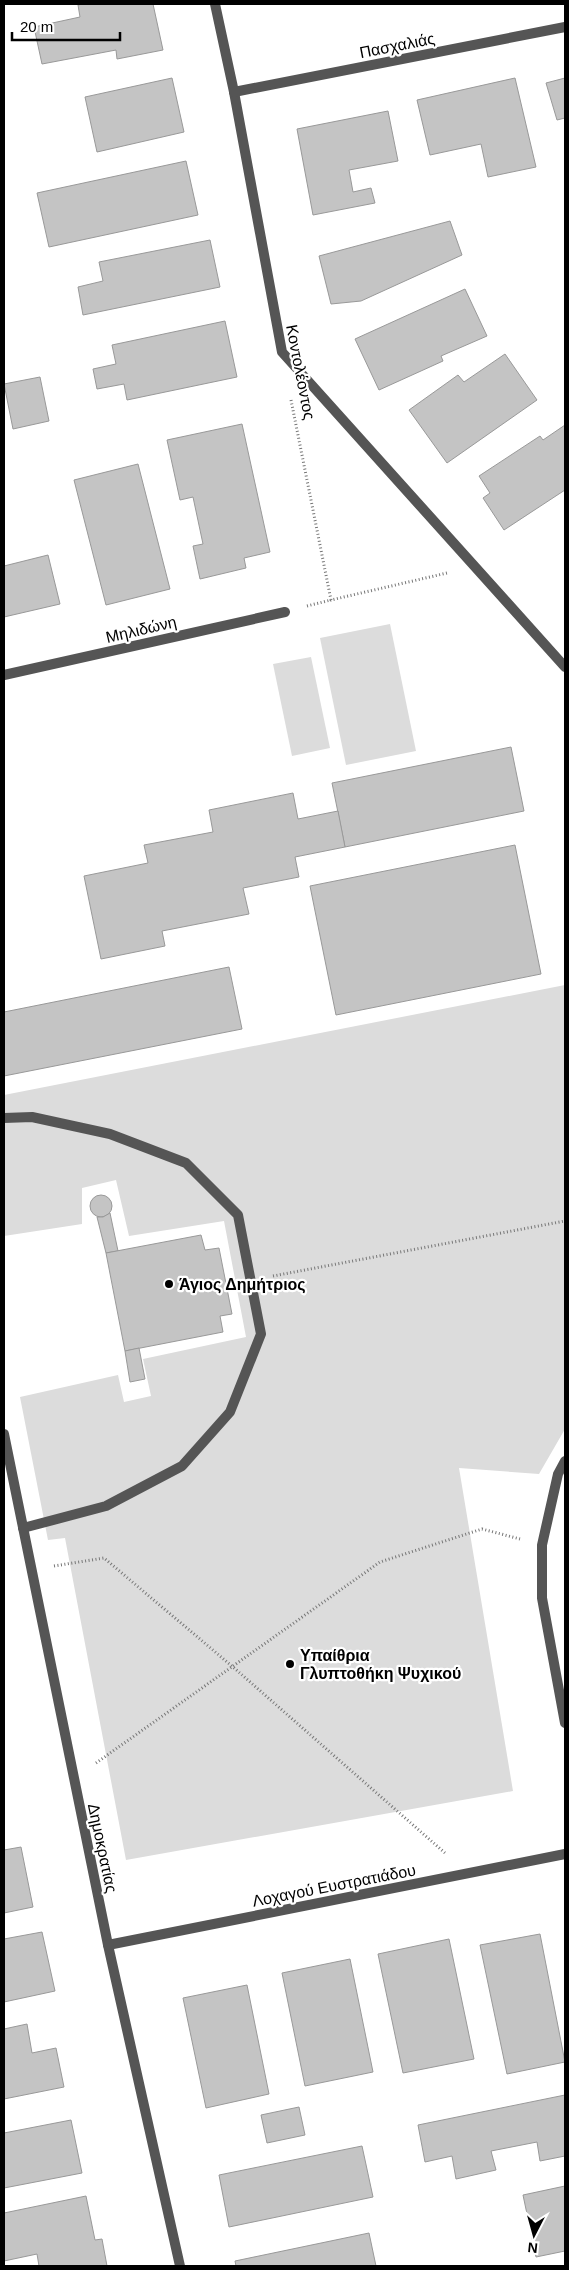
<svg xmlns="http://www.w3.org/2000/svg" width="569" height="2270" viewBox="0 0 569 2270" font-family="Helvetica,sans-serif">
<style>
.green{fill:#dcdcdc}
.building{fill:#c4c4c4;stroke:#999}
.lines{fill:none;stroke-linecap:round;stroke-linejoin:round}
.path{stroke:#777;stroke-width:3;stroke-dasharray:1 2.5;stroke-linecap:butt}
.service{stroke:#555;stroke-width:10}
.minor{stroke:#555;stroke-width:10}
.poi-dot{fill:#000;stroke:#fff;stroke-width:2}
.labels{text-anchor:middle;stroke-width:4.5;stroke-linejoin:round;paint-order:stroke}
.street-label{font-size:16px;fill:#000;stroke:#fff}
.poi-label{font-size:16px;font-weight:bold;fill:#000;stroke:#fff;text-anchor:start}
</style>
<rect width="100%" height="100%" fill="#fff"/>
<g class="green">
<path d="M390,624L416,751L346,765L320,638Z"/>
<path d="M311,657L330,748L292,756L273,664Z"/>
<path d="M565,985V1429L539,1474L459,1468L513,1791L126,1860L65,1538L48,1540L20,1397L118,1375L124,1402L151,1396L143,1359L246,1337L224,1221L129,1236L116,1180L82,1188V1224L4,1236V1095Z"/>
</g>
<g class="building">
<path d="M83,4H153L163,50L117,59L116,50L42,64L34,27L80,17L78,5Z"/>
<path d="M172,78L184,132L97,152L85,97Z"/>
<path d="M515,78L536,167L488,177L481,144L430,155L417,100Z"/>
<path d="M565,78V118L557,120L546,83Z"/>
<path d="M388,111L398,161L349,170L353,192L371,188L375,203L313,215L297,129Z"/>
<path d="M186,161L198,215L49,247L37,193Z"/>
<path d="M450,221L462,255L361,301L331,304L319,256Z"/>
<path d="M210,240L220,287L83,315L78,287L103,281L99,262Z"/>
<path d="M465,289L487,336L441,356L443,361L379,390L355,339Z"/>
<path d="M225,321L237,377L127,400L124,384L97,389L93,369L116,364L112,345Z"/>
<path d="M505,354L537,400L447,463L409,410L458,375L464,382Z"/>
<path d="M40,377L49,421L13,429L4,384Z"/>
<path d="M242,424L270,552L244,558L246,568L200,579L193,546L203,544L193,497L180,500L167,440Z"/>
<path d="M565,425V490L504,530L483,498L490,493L479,476L540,436L543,440Z"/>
<path d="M138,464L170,589L106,605L74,480Z"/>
<path d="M48,555L60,604L4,617V566Z"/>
<path d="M511,747L524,811L345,847L332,783Z"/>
<path d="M293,793L298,819L338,811L345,847L295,857L299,877L243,888L249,914L162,931L165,946L101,959L84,876L148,863L144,845L213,832L209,810Z"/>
<path d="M515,845L541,974L336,1015L310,886Z"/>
<path d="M229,967L242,1029L4,1076V1012Z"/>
<circle cx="101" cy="1206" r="11"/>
<path d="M110,1213L118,1251L106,1253L97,1217H103Z"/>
<path d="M201,1235L205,1250L219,1248L232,1314L220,1316L223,1332L125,1351L106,1253Z"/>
<path d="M139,1348L145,1379L130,1382L125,1351Z"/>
<path d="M21,1847L33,1907L4,1913V1850Z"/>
<path d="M42,1932L55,1991L4,2002V1939Z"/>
<path d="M540,1934L565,2062L507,2074L480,1945Z"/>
<path d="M449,1939L474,2059L403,2073L378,1954Z"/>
<path d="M350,1959L373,2072L305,2086L282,1973Z"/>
<path d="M247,1985L269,2094L206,2108L183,1998Z"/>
<path d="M27,2024L32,2053L56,2048L64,2087L4,2099V2029Z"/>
<path d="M565,2095V2156L540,2161L537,2142L491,2151L496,2170L456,2179L452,2156L425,2162L418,2125Z"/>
<path d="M299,2107L305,2135L267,2143L261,2115Z"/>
<path d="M71,2120L82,2173L4,2188V2133Z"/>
<path d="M362,2146L373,2197L229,2227L219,2175Z"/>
<path d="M565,2186V2251L536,2257L523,2195Z"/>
<path d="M86,2196L95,2240L102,2239L107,2266H39L37,2254L4,2261V2213Z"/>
<path d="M369,2233L376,2266H236L235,2261Z"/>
</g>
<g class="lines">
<g class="path">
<path d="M291,400L331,600L447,573"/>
<path d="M307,606L331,600"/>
<path d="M273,1276L565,1221"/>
<path d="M54,1566L104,1558L233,1667L445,1853"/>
<path d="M96,1763L380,1562L482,1529L520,1539"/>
</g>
<path class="service" d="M4,1118L32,1117L110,1134L186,1163L238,1215L261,1334L230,1412L182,1466L106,1506L23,1528"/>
<g class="minor">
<path d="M215,4L234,92L282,352L565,667"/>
<path d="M234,92L565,27"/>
<path d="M4,675L285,612"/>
<path d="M4,1434L108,1945L180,2266"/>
<path d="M565,1461L558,1474L542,1545V1598L565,1723"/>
<path d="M108,1945L565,1854"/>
</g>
</g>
<g class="poi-dot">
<circle cx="169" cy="1284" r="5"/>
<circle cx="290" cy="1664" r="5"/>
</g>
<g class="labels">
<g class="street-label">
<text transform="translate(397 45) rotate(-11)" y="6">Πασχαλιάς</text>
<text transform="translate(301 372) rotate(79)" y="6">Κοντολέοντος</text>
<text transform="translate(141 629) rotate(-13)" y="6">Μηλιδώνη</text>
<text transform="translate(103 1848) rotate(78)" y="6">Δημοκρατίας</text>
<text transform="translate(334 1885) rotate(-11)" y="6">Λοχαγού Ευστρατιάδου</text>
</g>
<g class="poi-label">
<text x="179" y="1290">Άγιος Δημήτριος</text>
<text x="300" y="1661">Υπαίθρια<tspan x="300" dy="18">Γλυπτοθήκη Ψυχικού</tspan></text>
</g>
</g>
<rect width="569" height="2270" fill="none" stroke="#000000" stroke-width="10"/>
<g transform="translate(534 2235) rotate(186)" stroke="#ffffff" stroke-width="4" paint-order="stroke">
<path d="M0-4L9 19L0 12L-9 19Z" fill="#000000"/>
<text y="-8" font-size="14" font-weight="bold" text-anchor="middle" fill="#000000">N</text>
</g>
<path d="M12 32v8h108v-8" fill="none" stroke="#000000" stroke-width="2.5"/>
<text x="20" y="32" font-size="15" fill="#000000" stroke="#ffffff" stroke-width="4" paint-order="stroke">20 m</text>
</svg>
